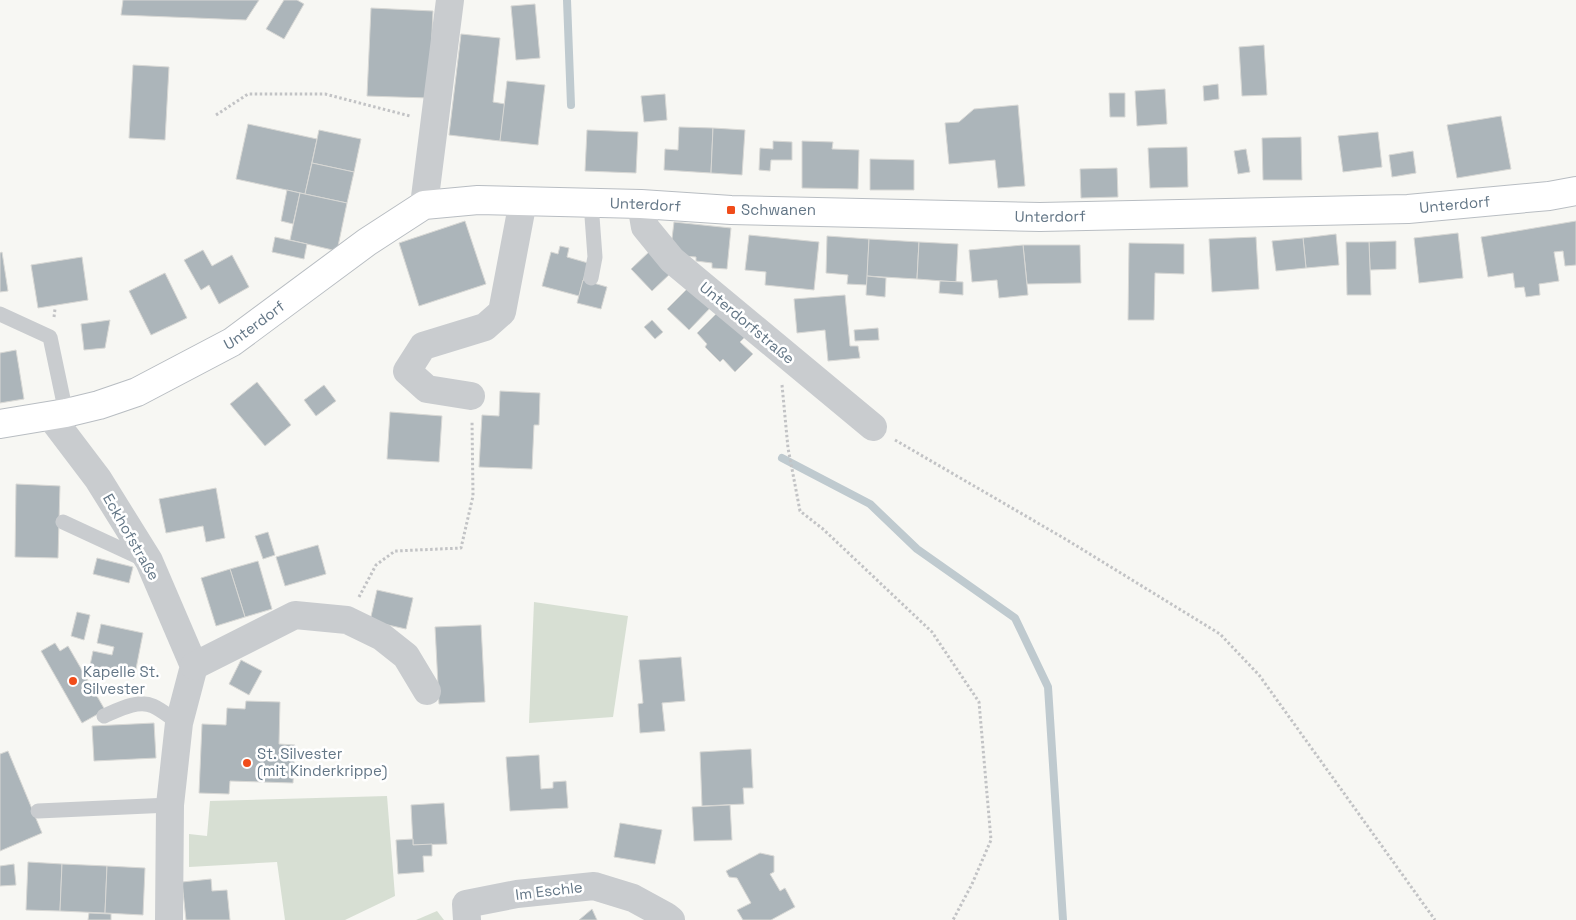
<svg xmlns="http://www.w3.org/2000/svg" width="1576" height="920" viewBox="0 0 1576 920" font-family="'Space Grotesk',sans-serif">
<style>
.green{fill:#d7dfd3}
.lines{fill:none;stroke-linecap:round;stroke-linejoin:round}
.stream{stroke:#bfcacf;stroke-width:8}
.building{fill:#acb5ba;stroke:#d8d8d5}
.secondary-casing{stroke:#b8bdc2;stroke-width:30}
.path{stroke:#c2c3c5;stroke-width:3;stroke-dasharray:2.5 2.5;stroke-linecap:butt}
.lane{stroke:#c9cccf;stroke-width:15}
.street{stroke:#c9cccf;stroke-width:28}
.secondary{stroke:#fff;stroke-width:28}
.poi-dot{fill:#f04c1a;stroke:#fff;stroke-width:2}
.labels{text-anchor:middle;stroke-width:5;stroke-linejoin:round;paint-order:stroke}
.street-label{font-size:15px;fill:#637686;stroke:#fff}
.poi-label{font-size:15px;fill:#637686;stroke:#fff;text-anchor:start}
</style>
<rect width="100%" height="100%" fill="#f7f7f3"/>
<g class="green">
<path d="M534,602L628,616L613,717L529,723Z"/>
<path d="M387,796L395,896L345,920H285L277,862L189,867V834L207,836L210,801Z"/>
<path d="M437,911L444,920H416Z"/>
</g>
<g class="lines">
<g class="stream">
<path d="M567,0L571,105"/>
<path d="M782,458L870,504L917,549L1015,618L1048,687L1063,920"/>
</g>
</g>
<g class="building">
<path d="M123,0H259L246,20L121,15Z"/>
<path d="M284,0H297L304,4L284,39L266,29Z"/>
<path d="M535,4L540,58L516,60L511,6Z"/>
<path d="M371,8L433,11L429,98L367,96Z"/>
<path d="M461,34L500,38L493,102L505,104L500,141L449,135Z"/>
<path d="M1264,45L1267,95L1242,96L1239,47Z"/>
<path d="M133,65L169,67L165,140L129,138Z"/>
<path d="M507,81L545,85L538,145L500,141Z"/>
<path d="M1218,84L1219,99L1204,101L1203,86Z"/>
<path d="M1165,89L1167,124L1137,126L1135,91Z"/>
<path d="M1109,93H1125V117H1110Z"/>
<path d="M665,94L667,120L644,122L641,96Z"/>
<path d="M1018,105L1025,186L998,188L995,160L949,164L945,123L959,122L974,109Z"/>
<path d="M1501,116L1511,169L1457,178L1447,125Z"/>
<path d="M248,124L317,139L305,194L236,179Z"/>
<path d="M679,127L713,128L711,173L664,170L665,149L678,150Z"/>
<path d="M713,128L745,130L742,175L711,173Z"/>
<path d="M319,130L361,139L354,172L312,163Z"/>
<path d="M587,130L638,132L636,173L585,171Z"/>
<path d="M1378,132L1382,167L1343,172L1338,136Z"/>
<path d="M1301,137L1302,180H1263L1262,138Z"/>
<path d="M773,141L792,142V160H771L770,171L759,170L760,148L773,149Z"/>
<path d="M802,141L833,142L832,149L859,150L858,189L802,188Z"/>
<path d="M1187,147L1188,187L1150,188L1148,148Z"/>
<path d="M1246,149L1250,172L1238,174L1234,151Z"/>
<path d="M1413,151L1416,173L1392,177L1389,155Z"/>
<path d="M870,159L914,160V190H870Z"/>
<path d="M312,163L354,172L347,203L305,194Z"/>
<path d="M1117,168L1118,197L1081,198L1080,169Z"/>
<path d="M287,190L300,193L293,224L281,221Z"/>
<path d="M300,193L347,203L337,251L290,240Z"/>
<path d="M465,221L486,284L419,306L399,243Z"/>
<path d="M1576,221V265L1565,266L1563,251L1554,252L1559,281L1539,284L1540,295L1526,297L1524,287L1515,288L1513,273L1488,277L1481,237Z"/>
<path d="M674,222L731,228L727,269L712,268V263L696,261V257L670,255Z"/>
<path d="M1458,233L1463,278L1419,283L1414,238Z"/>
<path d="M1336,234L1339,265L1306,268L1303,238Z"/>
<path d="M749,235L819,242L814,290L765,285L766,272L745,270Z"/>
<path d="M827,236L869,239L867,285L847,284L848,275L826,273Z"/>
<path d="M275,237L307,244L304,259L272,252Z"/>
<path d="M1256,237L1259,289L1212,292L1209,239Z"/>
<path d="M1303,238L1306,268L1276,271L1272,241Z"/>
<path d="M869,239L919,242L917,279L867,276Z"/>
<path d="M1396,241V269L1370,270L1369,242Z"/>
<path d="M919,242L958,244L956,282L917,279Z"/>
<path d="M1346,242H1369L1371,295H1347Z"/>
<path d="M1129,243L1184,244V274L1155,273L1154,320H1128Z"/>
<path d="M1023,245H1080L1081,283L1027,284Z"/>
<path d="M1023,245L1028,295L999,298L997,280L972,282L969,250Z"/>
<path d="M560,246L569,248L567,257L588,263L579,296L542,286L551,252L558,254Z"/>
<path d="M203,250L212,266L232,255L249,287L219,304L209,285L201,290L184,260Z"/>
<path d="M651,250L672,272L652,291L631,269Z"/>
<path d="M2,252L8,291L0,292V253Z"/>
<path d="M82,257L88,300L38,308L31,265Z"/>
<path d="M165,273L187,318L151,335L129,291Z"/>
<path d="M867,276L886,278L885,297L866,295Z"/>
<path d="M583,280L607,287L601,309L577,303Z"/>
<path d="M940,281L963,282V295L939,293Z"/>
<path d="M692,284L713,305L689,330L667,309Z"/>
<path d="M845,295L850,346H858L860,358L828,361L825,330L797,333L794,299Z"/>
<path d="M720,310L746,336L740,342L753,354L735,372L723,359L720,362L705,347L707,344L697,333Z"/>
<path d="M110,320L105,348L84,350L81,324Z"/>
<path d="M652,320L663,332L655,339L644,327Z"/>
<path d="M878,328L879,340L855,341L854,330Z"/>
<path d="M16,350L24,399L0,403V353Z"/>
<path d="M257,382L291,425L265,446L230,404Z"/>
<path d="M324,385L336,401L316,416L304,400Z"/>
<path d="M500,391L540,393L539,425H534L532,469L479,467L482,415L499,416Z"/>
<path d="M390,412L442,416L439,462L387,459Z"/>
<path d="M16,484L60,486L58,558L15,557Z"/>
<path d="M216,488L225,538L206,542L203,526L166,533L159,499Z"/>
<path d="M268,532L275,555L263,559L255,536Z"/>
<path d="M318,545L326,574L285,586L276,557Z"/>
<path d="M97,558L133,567L129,583L93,574Z"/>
<path d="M258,561L272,609L245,617L230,569Z"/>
<path d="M230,569L245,617L216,626L201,578Z"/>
<path d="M377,590L413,598L406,629L370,621Z"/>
<path d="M77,612L90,615L84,640L71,636Z"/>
<path d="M101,624L143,633L134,679L89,670L93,651L112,655L114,647L97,643Z"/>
<path d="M481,625L485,702L439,704L435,627Z"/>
<path d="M55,643L60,651L68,646L105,710L82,723L41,651Z"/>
<path d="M681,657L685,701L662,703L665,731L640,733L638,704L643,703L639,660Z"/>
<path d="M241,660L262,671L249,695L229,684Z"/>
<path d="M246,701L280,702L279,744L295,745L293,783L230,781L229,794L199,793L202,724L226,725L227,708L245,709Z"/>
<path d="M154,723L156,758L94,761L92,726Z"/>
<path d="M751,749L753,788H743L744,804L702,806L700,752Z"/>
<path d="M8,751L42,833L0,851V754Z"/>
<path d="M539,755L541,789L553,788V782L566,781L568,808L510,811L506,757Z"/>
<path d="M444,803L447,844L413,845L411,805Z"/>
<path d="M730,805L732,840L694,841L692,807Z"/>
<path d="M620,823L662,830L655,864L614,857Z"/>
<path d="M413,839V845L432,844V856H423L424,872L398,874L396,840Z"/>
<path d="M760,853L774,856V872L770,874L780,891L785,888L795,907L771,920H743L737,910L751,903L737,878L729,877L726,871Z"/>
<path d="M28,862L62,864L60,911L26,910Z"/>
<path d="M14,864L16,885L0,886V866Z"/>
<path d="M62,864L107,866L105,913L60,911Z"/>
<path d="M107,866L145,868L143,915L105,913Z"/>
<path d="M211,879L212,891L227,890L230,920H186L182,882Z"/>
<path d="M592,909L597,920H579Z"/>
<path d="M89,913L111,914V920H88Z"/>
</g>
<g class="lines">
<g class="secondary-casing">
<g id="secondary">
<path id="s1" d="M0,424L66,413L99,405L137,392L232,342L367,242L424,205L478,200L641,204L731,210L1040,217L1408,209L1549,196L1576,191"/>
</g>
</g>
<g class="path">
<path d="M216,115L248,94H325L410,116"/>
<path d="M54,317L55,309"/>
<path d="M782,385L788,448L800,511L823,529L932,632L979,702L991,840L972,884L953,920"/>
<path d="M895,440L1067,540L1220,634L1259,675L1435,920"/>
<path d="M359,597L376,565L395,551L461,548L473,496L472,421"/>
</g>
<g class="lane">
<path d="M591,203L595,257L591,278"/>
<path d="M0,314L50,337L66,413"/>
<path d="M63,522L145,560"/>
<path d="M104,716C118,710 138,699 153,706C162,710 171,718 179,723"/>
<path d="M38,811L170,805"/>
</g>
<g class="street">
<path d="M641,204L645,227L672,260L873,427"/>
<path d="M424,205L450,0"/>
<path d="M471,396L427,389L407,371L423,346L485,327L502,312L523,201"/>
<path d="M51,417L98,479L149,561L194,666L179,723L170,805L169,920"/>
<path d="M194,666L295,615L347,620L382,637L406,656L427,691"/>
<path d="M467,920L466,904L517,894L594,886L633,898L666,916L671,920"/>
</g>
<use href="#secondary" class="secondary"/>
</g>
<g class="poi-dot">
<rect x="726" y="205" width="10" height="10" rx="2.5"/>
<circle cx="73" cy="681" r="5"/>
<circle cx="247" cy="763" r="5"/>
</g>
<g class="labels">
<g class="street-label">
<text dy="5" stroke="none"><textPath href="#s1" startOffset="706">Unterdorf</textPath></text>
<text dy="5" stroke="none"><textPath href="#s1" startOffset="1516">Unterdorf</textPath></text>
<text dy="5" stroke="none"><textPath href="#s1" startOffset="1111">Unterdorf</textPath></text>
<text transform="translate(747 323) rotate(40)" y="5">Unterdorfstraße</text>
<text dy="5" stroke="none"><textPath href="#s1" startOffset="276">Unterdorf</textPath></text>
<text transform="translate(131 537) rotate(60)" y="5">Eckhofstraße</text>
<text transform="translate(549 891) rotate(-7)" y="5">Im Eschle</text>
</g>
<g class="poi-label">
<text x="741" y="215">Schwanen</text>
<text x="83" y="677">Kapelle St.<tspan x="83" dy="17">Silvester</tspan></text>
<text x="257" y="759">St. Silvester<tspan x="257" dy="17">(mit Kinderkrippe)</tspan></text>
</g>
</g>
</svg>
